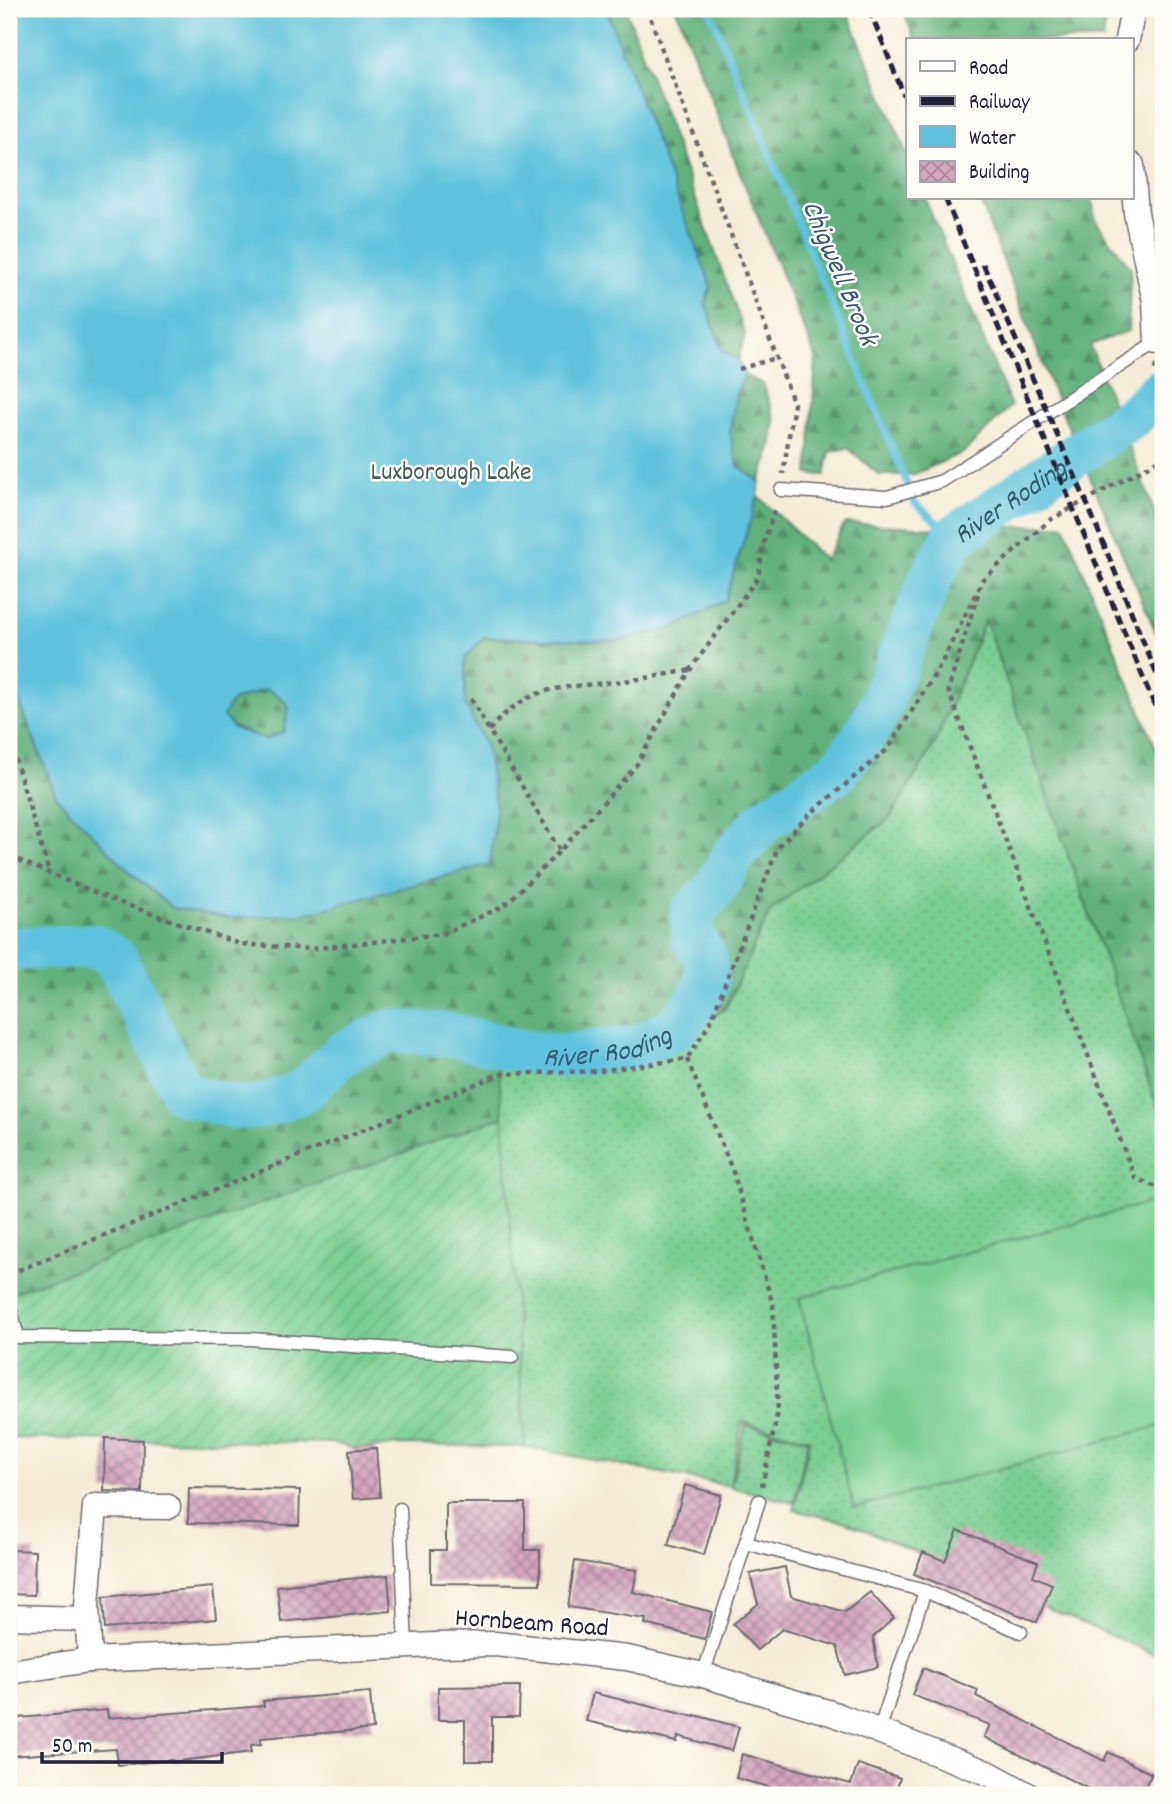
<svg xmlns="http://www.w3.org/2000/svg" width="1172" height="1804" viewBox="0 0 1172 1804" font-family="Dekko,sans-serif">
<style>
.grass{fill:url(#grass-dots);stroke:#4e7866;stroke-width:2}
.forest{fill:url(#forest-firs);stroke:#426a5b;stroke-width:2}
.garden{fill:url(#garden-furrows);stroke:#4e7866;stroke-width:2}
.pitch{fill:#79ce91;stroke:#4e7866;stroke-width:2}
.water{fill:#5ec2dc;stroke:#40728c;stroke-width:2;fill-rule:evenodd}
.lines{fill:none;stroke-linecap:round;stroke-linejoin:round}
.stream{stroke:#5ec2dc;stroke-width:7}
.river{stroke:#5ec2dc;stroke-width:44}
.building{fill:url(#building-cross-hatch)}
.service-casing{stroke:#6c6972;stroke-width:15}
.minor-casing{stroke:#6c6972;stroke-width:27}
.path{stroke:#6c6972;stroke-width:4.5;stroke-dasharray:5 5;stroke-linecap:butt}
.service{stroke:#fff;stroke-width:12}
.minor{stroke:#fff;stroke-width:24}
.rail{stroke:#22223b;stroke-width:5;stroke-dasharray:10 5;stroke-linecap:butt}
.labels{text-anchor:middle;stroke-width:5;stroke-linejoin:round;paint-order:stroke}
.park-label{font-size:26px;fill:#405e59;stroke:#fdfcf7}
.street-label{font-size:26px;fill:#22223b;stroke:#fdfcf7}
.water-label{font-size:28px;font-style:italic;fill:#375a73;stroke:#fdfcf7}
</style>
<defs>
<pattern id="grass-dots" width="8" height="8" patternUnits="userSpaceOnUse" patternTransform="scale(1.75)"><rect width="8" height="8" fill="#79ce91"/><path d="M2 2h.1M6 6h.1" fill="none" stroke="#68b17e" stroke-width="1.8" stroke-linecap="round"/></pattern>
<pattern id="forest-firs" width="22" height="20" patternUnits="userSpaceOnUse" patternTransform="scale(1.75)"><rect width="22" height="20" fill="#62b17b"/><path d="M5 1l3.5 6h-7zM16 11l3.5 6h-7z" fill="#509066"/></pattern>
<pattern id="garden-furrows" width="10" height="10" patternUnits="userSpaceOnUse" patternTransform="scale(1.75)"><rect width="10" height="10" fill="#79ce91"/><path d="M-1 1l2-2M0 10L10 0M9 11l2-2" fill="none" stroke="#68b17e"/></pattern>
<pattern id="building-cross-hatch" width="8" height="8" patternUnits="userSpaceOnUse" patternTransform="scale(1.75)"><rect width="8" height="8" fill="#d5a5bd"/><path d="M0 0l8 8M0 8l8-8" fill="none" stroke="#ac869b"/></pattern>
</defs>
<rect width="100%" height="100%" fill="#fdfcf7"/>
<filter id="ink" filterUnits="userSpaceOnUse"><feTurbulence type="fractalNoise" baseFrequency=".0143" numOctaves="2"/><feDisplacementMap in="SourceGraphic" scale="14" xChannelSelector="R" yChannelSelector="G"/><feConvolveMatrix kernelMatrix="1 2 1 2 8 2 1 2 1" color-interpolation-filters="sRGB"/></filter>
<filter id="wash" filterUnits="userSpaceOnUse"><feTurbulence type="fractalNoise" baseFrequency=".00686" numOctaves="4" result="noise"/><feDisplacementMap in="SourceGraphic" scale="28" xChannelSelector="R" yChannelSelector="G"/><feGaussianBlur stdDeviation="1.57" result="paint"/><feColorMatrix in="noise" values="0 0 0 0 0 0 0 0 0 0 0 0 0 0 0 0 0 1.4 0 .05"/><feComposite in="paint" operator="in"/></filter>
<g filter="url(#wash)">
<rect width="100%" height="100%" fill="#f4ecd7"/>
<g class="grass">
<path d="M985,619L1163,1123V1658L846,1522L794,1510L810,1439L742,1422L730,1486L525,1447L498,1063L666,1048L725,1009L770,911L890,818L935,743Z"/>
<path d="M745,1425L808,1440L794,1503L731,1487Z"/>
</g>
<g class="forest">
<path d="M606,9H626L745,334L738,360L722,350L705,302L711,286Z"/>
<path d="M676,9H846L908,157V198H925L1011,406L964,452L913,475H879L848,448L830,452L825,475L808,474L816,358L740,173Z"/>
<path d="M903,9H1107L1103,40H915Z"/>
<path d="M979,198H1092L1095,220L1131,268L1128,331L1090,345L1163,534V649L1052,388Z"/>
<path d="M745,376L763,384L775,421L771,448L760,482L737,466L730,432L736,393Z"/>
<path d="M758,496L825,560L845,523L950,529L1064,525L1163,765V1123L985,620L935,743L890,818L770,911L725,1009L666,1048L498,1063L503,1117L9,1294V675L20,700L130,872L172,907L231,918L490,864L496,809L487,750L465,704V658L484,637L614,641L674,628L725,600Z"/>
<path d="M266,689L280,696L289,707L284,732L265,740L233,727L222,716L232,701Z"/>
</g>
<path class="garden" d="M503,1117L525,1447L399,1445L357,1449L332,1443L9,1438V1294Z"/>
<path class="pitch" d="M1163,1199V1425L854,1508L799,1298Z"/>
<path class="water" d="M9,9H606L711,286L705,302L722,350L738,360L745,376L736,393L730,432L738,466L760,482L758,496L725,600L674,628L614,641L484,637L465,658V704L487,750L496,809L490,864L305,914L231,918L172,908L130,872L57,798L9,675ZM266,689L280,696L289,707L284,732L265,740L233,728L223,716L232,701Z"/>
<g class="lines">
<path class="stream" d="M709,9L915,503L954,537"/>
<path class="river" id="s1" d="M9,949L95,946L116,959L183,1094L237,1108L261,1107L302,1092L345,1052L389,1031L453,1035L525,1052L562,1056L637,1047L676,1028L696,1002L707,983L706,958L693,938L692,912L714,890L734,855L764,821L838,771L861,740L878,711L931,578L954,537L1132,417L1159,392L1163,390"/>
</g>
<g id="blocks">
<g class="building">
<path d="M105,1438L143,1440L142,1492L104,1491Z"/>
<path d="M376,1448L380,1497L353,1499L349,1450Z"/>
<path d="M685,1485L721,1495L704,1555L668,1545Z"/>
<path d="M189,1488L300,1490L299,1525L188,1523Z"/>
<path d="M446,1503H525V1550H540V1584L431,1583V1550H446Z"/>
<path d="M958,1530L1038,1562L1033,1576L1052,1584L1037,1622L914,1574L923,1552L945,1561Z"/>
<path d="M12,1550L35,1551L34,1595L9,1594V1557H12Z"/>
<path d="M575,1561L637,1570L633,1592L712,1612L705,1639L645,1624L646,1619L568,1607Z"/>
<path d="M785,1567L791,1596L845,1612L870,1592L894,1618L873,1637L878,1667L845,1675L837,1646L782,1629L757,1650L733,1624L758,1604L750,1574Z"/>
<path d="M388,1575L391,1611L281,1622L277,1586Z"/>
<path d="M213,1587L216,1619L105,1629L103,1597Z"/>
<path d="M923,1668L978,1690L976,1696L1104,1761L1108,1752L1152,1774L1140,1795H1101L984,1737L990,1725L912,1695Z"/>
<path d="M520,1686L519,1717H492V1761H465V1720H438V1687Z"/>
<path d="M370,1692L373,1729L261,1738V1744L251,1745V1752L172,1762V1760L118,1765L116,1749L9,1756V1719L107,1710L108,1718L239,1708L264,1706L263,1701Z"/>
<path d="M593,1693L695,1717V1715L739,1727L732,1751L678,1736L677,1742L586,1721Z"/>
<path d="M742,1754L851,1784L858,1764L900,1778L895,1795H798L736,1778Z"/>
</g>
</g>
</g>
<g filter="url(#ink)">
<use href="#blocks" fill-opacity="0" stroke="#6c6972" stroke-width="2"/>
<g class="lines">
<g class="service-casing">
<g id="service">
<path d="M781,490L887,497L942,481L1157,342"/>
<path d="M9,1303L18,1337L250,1339L512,1357"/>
<path d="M400,1509L406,1646"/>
<path d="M746,1543L925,1591L1021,1632"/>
<path d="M703,1675L759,1501"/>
<path d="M879,1731L925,1591"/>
</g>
</g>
<g class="minor-casing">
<g id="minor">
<path d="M1127,40L1133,9"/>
<path d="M1132,165L1136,213L1155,302L1157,342"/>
<path d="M9,1617L87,1619"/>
<path d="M90,1660L87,1605L95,1506L168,1507"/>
<path d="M9,1672L90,1660L435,1645L495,1644L627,1658L703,1675L834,1714L990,1774L1028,1795"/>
</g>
</g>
<g class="path">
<path d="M647,9L794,404L783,474"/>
<path d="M1156,365L1155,370L1163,387"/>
<path d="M739,369L776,358"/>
<path d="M978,594L948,690L1135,1178L1163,1190"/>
<path d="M471,699L560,851"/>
<path d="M489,730C529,684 561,688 616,682C641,679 665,675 690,670"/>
<path d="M9,739L49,872"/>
<path d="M9,856L115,901L240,944L310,949L442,934L504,906L560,851L636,766L690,670L758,577L764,542L776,506"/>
<path d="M687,1059L733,1172L773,1305L778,1411L762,1486"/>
<path d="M9,1274L500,1074L598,1071L687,1059L710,1023L778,847L810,814L888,749L940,666L983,579L1050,520L1163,458"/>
</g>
<use href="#service" class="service"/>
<use href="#minor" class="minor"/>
<g class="rail">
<path d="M869,9L908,105"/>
<path d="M945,198L1163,726"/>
<path d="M983,264L1091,513L1163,690"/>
</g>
</g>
</g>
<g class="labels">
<g class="park-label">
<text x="451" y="479">Luxborough Lake</text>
</g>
<g class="street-label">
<text transform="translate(532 1621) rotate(4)" y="9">Hornbeam Road</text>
</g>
<g class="water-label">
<text transform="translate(842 272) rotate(67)" y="10">Chigwell Brook</text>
<text dy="10" stroke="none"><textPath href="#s1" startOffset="1451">River Roding</textPath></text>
<text dy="10" stroke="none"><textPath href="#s1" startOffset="714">River Roding</textPath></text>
</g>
</g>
<rect width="1172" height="1804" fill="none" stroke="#fdfcf7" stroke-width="35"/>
<rect x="906" y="38" width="228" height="161" fill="#fdfcf7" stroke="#a5a5ac" stroke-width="2"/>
<rect x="920" y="61" width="35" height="10" fill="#ffffff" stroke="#a5a5ac" stroke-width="2"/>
<text x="969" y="74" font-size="21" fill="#22223b">Road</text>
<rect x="920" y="96" width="35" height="10" fill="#22223b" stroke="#a5a5ac" stroke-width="2"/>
<text x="969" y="108" font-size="21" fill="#22223b">Railway</text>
<rect x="920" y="126" width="35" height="21" fill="#5ec2dc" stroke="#a5a5ac" stroke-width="2"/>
<text x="969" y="144" font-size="21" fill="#22223b">Water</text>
<rect x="920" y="161" width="35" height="21" fill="url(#building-cross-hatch)" stroke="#a5a5ac" stroke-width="2"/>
<text x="969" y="178" font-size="21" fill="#22223b">Building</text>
<path d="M42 1752v10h180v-10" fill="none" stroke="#22223b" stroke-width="3.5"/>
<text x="52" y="1752" font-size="21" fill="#22223b" stroke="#fdfcf7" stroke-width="5" paint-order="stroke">50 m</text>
</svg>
